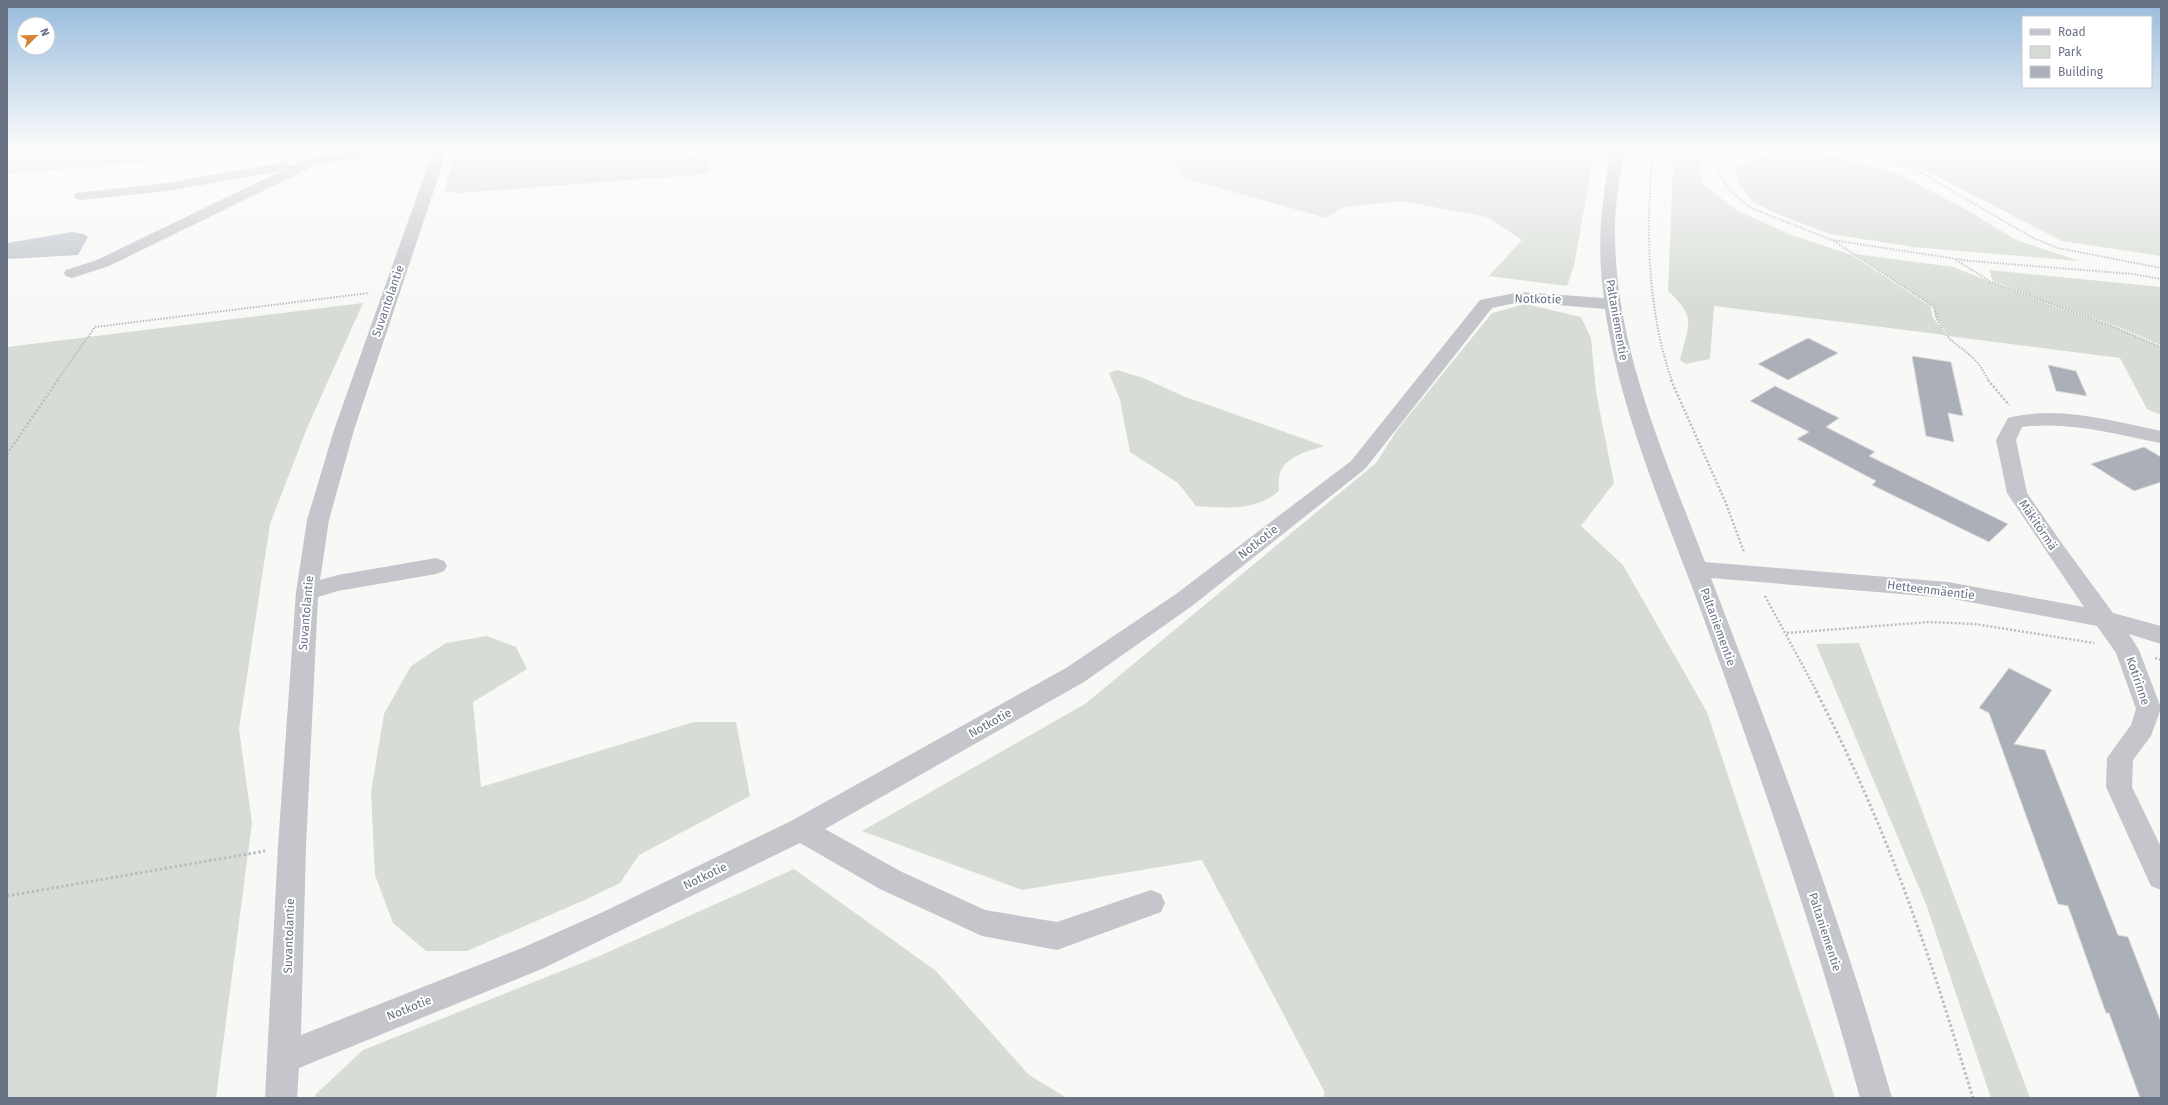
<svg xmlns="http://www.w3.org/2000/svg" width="2168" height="1105" viewBox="0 0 2168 1105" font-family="'Fira Sans',sans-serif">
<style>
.green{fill:#d7ddd6}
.water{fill:#bfc5cc}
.building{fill:#abafb8;stroke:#dadad8}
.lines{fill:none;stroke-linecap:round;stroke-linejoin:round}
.path-far2{stroke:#bcbdc1;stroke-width:2;stroke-dasharray:1.5 1.5;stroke-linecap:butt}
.path-far1{stroke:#bcbdc1;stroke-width:2.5;stroke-dasharray:2 2;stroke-linecap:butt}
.path{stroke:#bcbdc1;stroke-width:3;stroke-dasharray:2.5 2.5;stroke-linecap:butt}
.minor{fill:#c4c6cb;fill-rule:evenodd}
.labels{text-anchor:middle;stroke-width:4;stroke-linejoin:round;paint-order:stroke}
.street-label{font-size:12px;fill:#697285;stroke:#fff}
</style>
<rect width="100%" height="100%" fill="#f8f8f6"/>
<g class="green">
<path d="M74,148H167L147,162L7,174V152Z"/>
<path d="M456,148H680L691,155L711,161L709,170L702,174L682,176L460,193L444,192Z"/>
<path d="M1160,148H1430L1481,154L1498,150L1500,148H1595L1574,265L1567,286L1489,276L1522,240L1487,217L1402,201L1343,207L1326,218L1185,178L1164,149Z"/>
<path d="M1674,148H1722L1699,166L1703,185L1738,211L1791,235L1852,255L1931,307L1932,316L1945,335L1714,306L1710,359L1686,364L1680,360C1688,325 1698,318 1668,291Z"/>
<path d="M1797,148L1847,159L1900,175L1967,210L2016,240L2080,261L1914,247L1830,234L1775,213L1753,202L1739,185L1735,170C1754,155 1774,151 1797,148Z"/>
<path d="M1855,148H2161V256L2062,241L1925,170Z"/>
<path d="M1855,254L1953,267L2039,301L2114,327L2161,347V415L2147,409L2120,358L1948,336L1935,316L1934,307Z"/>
<path d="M1989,270L2161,287V345L2116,326L2040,300L1993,281Z"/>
<path d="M363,303L307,428L270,524L239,729L252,823L216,1098H7V347Z"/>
<path d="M1525,304L1581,317L1591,338L1596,392L1614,483L1581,526L1623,565L1707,712L1835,1098H1324V1091L1202,860L1022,890L862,831L1085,704L1376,463L1397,430L1492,313Z"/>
<path d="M1117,370L1143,378L1183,396L1324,446C1309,451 1286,456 1280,473C1278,478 1279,486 1279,491C1257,511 1224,508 1196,506L1178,483L1130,452L1120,400L1109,373Z"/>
<path d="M487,636L516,647L527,669L473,702L481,787L694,722H736L750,796L639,855L620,883L587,899L467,951H426L393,923L375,875L371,792L384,714L411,666L446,643Z"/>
<path d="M1859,643L2030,1098H1991L1926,904L1816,644Z"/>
<path d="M794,869L936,971L1029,1075L1067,1098H315V1095L363,1050L597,957Z"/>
</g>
<path class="water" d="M72,232L84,234L88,237L78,255L7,259V243Z"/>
<g class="building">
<path d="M1808,338L1838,353L1788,380L1758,364Z"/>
<path d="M1912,356L1951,362L1963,416L1948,413L1954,442L1926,436Z"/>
<path d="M2048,365L2076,371L2087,396L2056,391Z"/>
<path d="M1775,386L1839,418L1826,427L1875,452L1869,456L2008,524L1989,542L1872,485L1876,481L1797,439L1809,432L1750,401Z"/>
<path d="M2144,447L2161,457V482L2134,491L2091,464Z"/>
<path d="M2009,668L2052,690L2014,744L2045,750L2118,935L2128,937L2161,1022V1098H2140L2109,1013H2106L2068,906L2058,904L1989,713L1979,708Z"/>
</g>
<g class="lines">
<g class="path-far2">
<path d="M1653,148C1646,226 1646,307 1672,381"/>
<path d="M1749,148L1735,152L1717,170L1730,191L1751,208L1832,240L1970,261L2133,274L2161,279"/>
<path d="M1834,148L1920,172L2033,238L2058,248L2161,268"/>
<path d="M1834,241L1934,307C1941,342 1956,340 1977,362C1982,368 1985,375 1989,381"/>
<path d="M1956,260L1991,282L2114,327L2161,347"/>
<path d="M57,381L95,327L369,293"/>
</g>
<g class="path-far1">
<path d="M1671,380L1725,501L1744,552"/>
<path d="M1988,380L2009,405"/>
<path d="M7,454L58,380"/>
<path d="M1765,596L1817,692"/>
<path d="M1787,633L1929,622L1975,624L2094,643"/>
<path d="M2155,658L2161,660"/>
</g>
<g class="path">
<path d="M1816,691C1855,766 1889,845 1917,925C1938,982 1955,1040 1973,1098"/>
<path d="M7,896L265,851"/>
</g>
<g class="minor">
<path d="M364,148H401L394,152L316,165L109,266L72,278L66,276L64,273L66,270L97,260L281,171L167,191L81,200L76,199L74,196L76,193L167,183L285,162L292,166L311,158Z"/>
<path d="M434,148H448L354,430L329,520L320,580L338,575L436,558L444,561L447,566L444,571L436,574L338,591L318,597L306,846L301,1035L522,948L603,912L791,821L1066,668L1176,594L1351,461L1480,300L1520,292L1604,298C1596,244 1602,202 1611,148H1625C1620,177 1614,206 1615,236C1616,350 1665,457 1705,562L1948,582L2084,607L2007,493L1996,440L2008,418C2058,405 2112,421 2161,431V443C2115,434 2069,421 2022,427L2016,440L2027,493L2063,545L2113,613L2161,626V644L2129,634L2139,650L2161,708L2151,736L2133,760L2132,787L2161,847V890L2151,886L2106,787L2107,758L2131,725L2136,709L2116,653L2097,626L1948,598L1711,578C1777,750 1842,921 1892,1098H1860C1816,937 1762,779 1705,622C1668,520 1621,417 1605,309L1520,302L1492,308L1365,469L1192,606L1084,682L825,829L900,871L985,910L1057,922L1151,890L1161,894L1165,903L1161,912L1057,950L982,936L880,889L800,843L544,968L299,1068L297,1098H265L278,846L296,592L307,520L334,430Z"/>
</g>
</g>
<linearGradient id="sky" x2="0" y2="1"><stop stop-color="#97bbdd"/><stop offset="0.49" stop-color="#fcfcfb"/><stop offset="1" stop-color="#fcfcfb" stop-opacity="0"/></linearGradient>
<rect width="2168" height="303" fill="url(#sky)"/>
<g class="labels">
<g class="street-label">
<text transform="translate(1538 299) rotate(1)" y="4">Notkotie</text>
<text transform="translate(388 301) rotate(-71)" y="4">Suvantolantie</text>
<text transform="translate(1617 320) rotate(80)" y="4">Paltaniementie</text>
<text transform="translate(2038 525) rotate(56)" y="4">Mäkitörmä</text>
<text transform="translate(1258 542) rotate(-38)" y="4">Notkotie</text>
<text transform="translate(1931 590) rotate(7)" y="4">Hetteenmäentie</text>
<text transform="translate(306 613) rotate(-85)" y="4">Suvantolantie</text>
<text transform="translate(1718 627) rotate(70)" y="4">Paltaniementie</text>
<text transform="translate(2138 681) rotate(71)" y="4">Kotirinne</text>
<text transform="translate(990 723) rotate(-29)" y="4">Notkotie</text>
<text transform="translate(705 876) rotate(-26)" y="4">Notkotie</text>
<text transform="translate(1825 932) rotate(72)" y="4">Paltaniementie</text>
<text transform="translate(289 936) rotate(-88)" y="4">Suvantolantie</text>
<text transform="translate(409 1008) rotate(-22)" y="4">Notkotie</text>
</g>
</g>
<rect width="2168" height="1105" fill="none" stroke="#697285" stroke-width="16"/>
<rect x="2022" y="16" width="130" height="72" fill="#ffffff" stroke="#c3c7ce"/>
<rect x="2030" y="29" width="20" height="6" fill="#c4c6cb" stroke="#c3c7ce"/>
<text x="2058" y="36" font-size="12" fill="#697285">Road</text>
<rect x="2030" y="46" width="20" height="12" fill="#d7ddd6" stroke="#c3c7ce"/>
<text x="2058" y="56" font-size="12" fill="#697285">Park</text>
<rect x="2030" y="66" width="20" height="12" fill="#abafb8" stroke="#c3c7ce"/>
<text x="2058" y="76" font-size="12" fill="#697285">Building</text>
<g transform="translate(36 36) rotate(67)"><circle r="19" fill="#ffffff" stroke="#c3c7ce"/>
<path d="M0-3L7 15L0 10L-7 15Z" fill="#d98336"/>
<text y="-6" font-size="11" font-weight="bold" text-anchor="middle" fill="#697285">N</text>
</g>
</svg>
